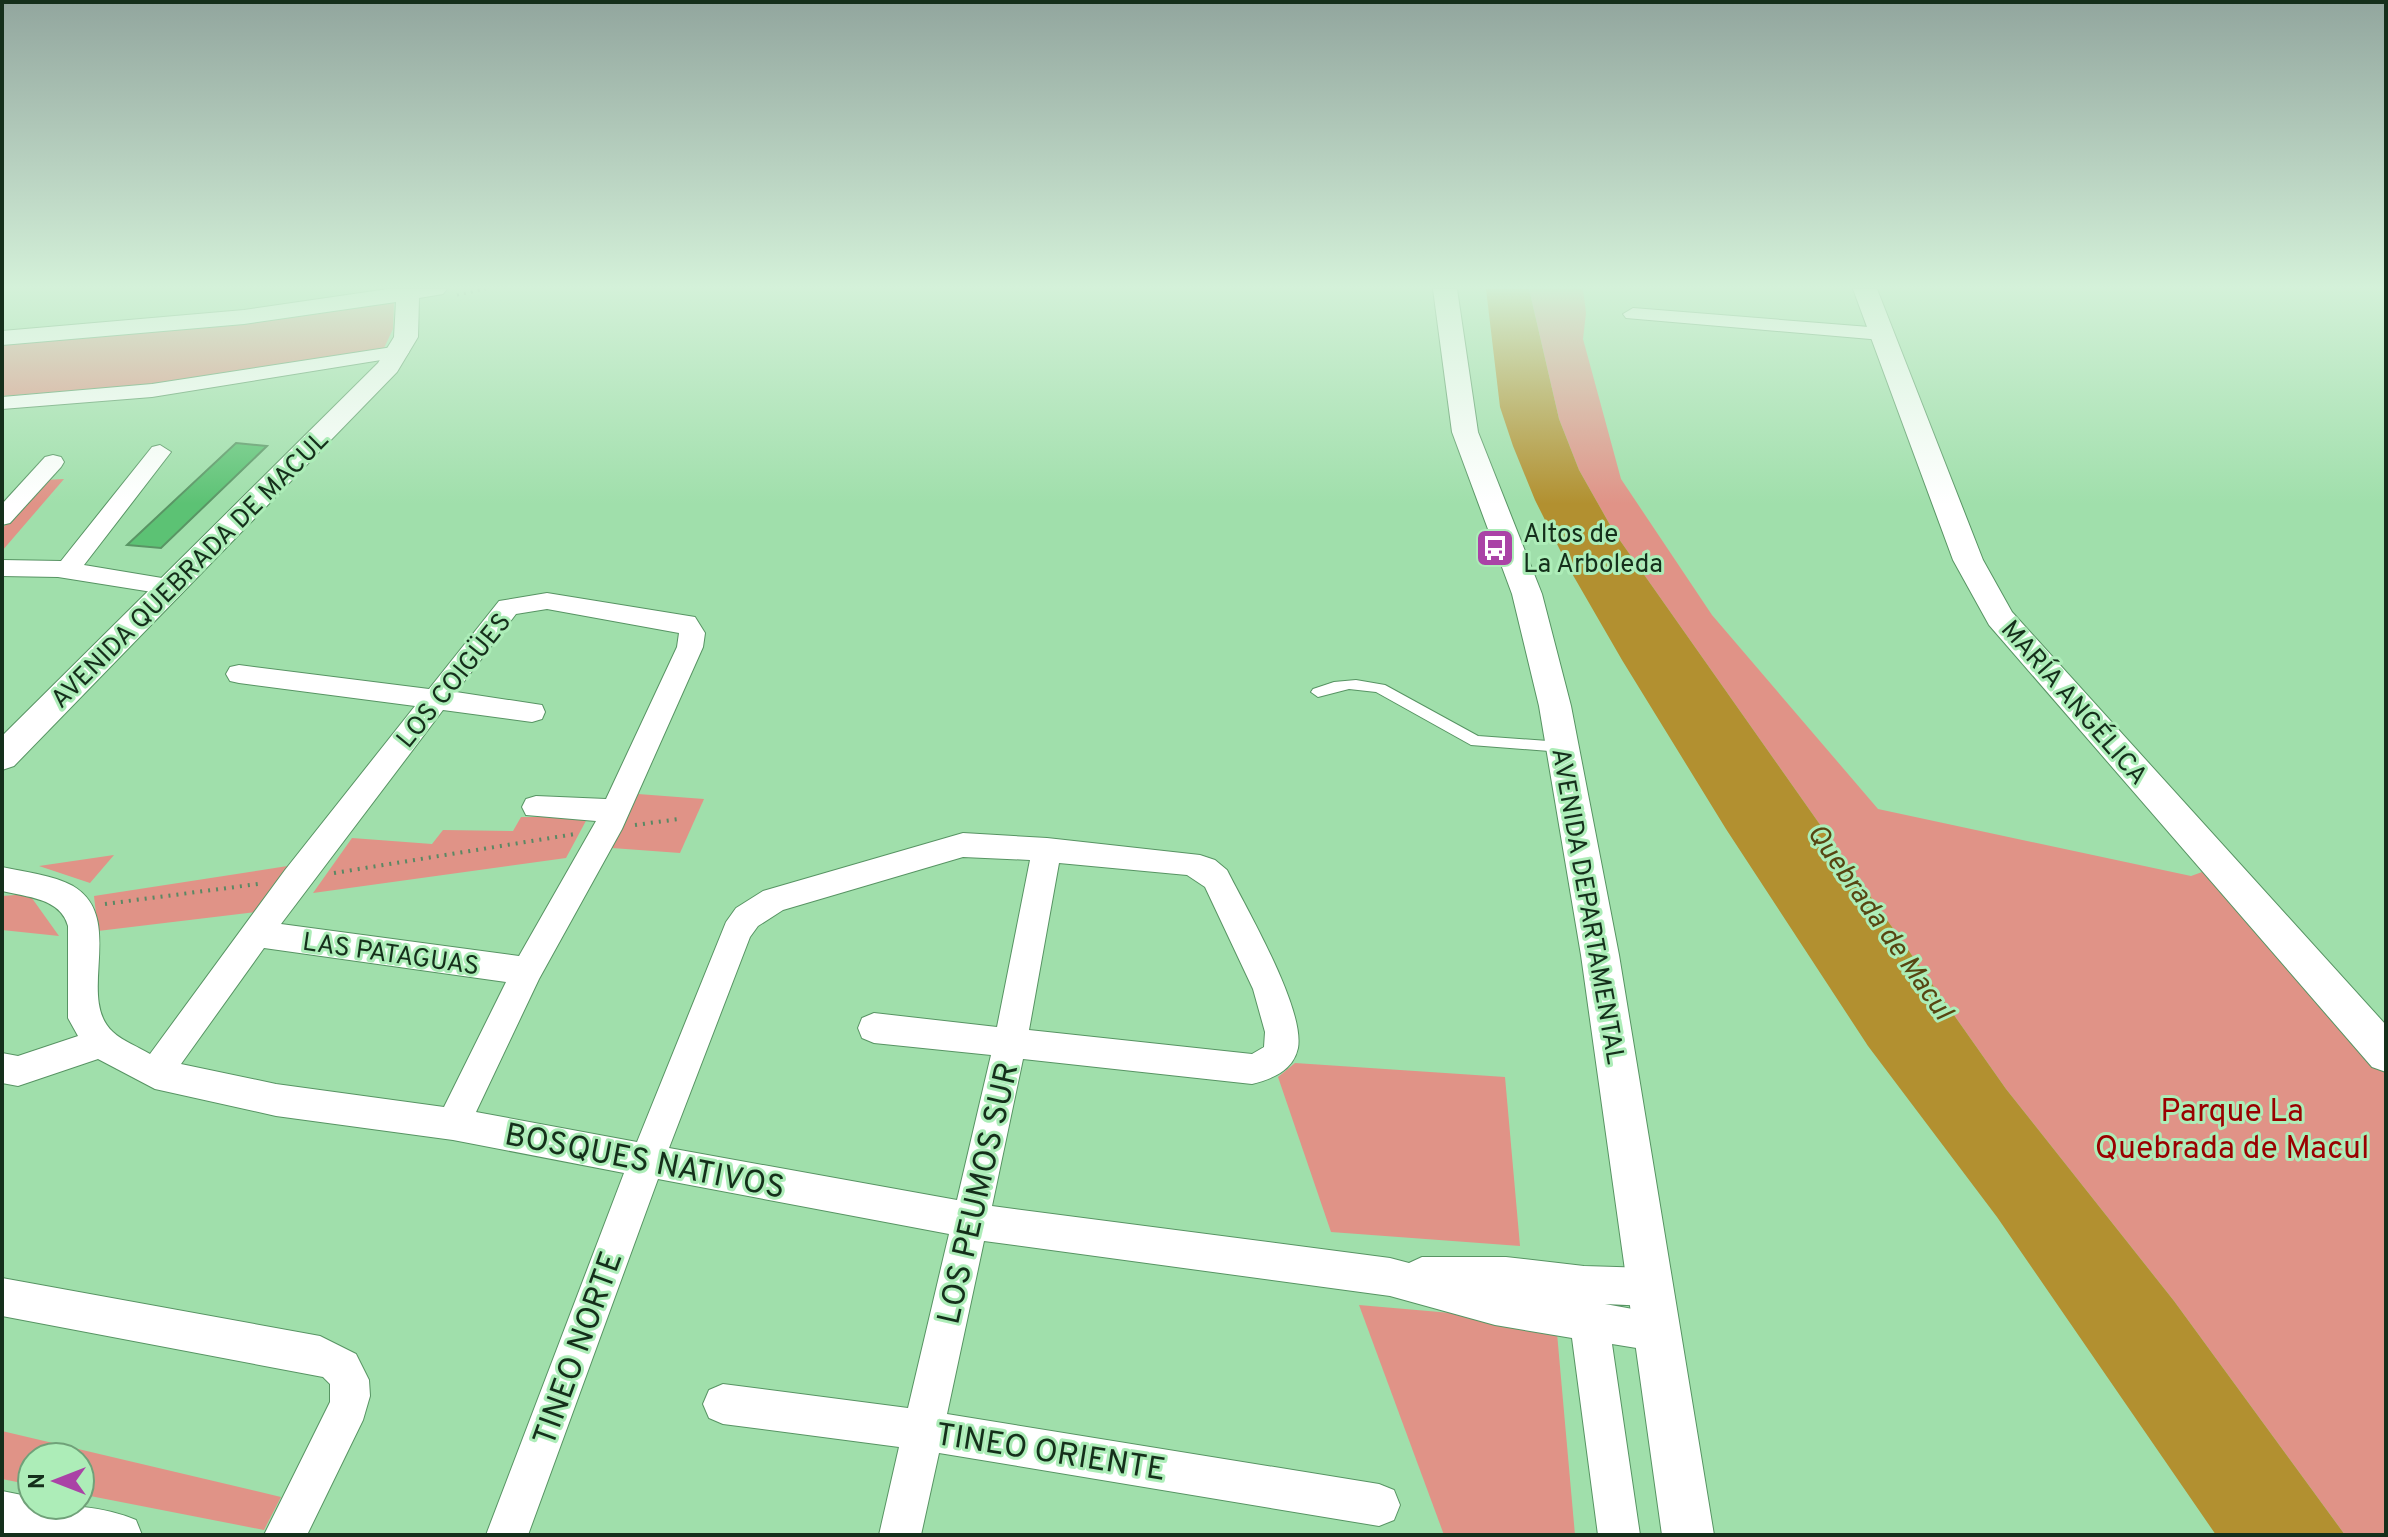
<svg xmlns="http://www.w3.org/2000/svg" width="2388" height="1537" viewBox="0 0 2388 1537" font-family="Overpass,sans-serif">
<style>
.green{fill:#e09387}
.water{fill:#b29030}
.building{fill:#5cc274;stroke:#599564;stroke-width:2}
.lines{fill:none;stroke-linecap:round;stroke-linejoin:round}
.service-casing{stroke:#579463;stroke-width:2}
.minor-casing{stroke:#579463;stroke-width:2}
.tertiary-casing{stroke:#579463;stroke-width:2}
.path-far1{stroke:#5b8864;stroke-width:3;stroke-dasharray:2 5;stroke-linecap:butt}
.path{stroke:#5b8864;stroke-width:4;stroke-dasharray:2 6;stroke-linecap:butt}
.service{fill:#fff;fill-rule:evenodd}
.minor{fill:#fff;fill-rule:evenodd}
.tertiary{fill:#fff;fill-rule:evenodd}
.labels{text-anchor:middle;stroke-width:6;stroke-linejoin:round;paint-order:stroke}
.poi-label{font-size:26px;fill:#152f1b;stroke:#adedb8;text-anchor:start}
.street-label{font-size:26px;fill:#152f1b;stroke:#adedb8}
.water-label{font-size:28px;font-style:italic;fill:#574512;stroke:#adedb8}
.near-park-label{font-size:32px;fill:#9a0000;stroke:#adedb8}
.near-street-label{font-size:32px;fill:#152f1b;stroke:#adedb8}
</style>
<rect width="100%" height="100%" fill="#a0dfab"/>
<g class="green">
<path d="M1529,289H1583L1586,313L1583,339L1621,479L1712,615L1878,809L2191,876L2205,871L2386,1067V1535H2345L2174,1301L2006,1089L1614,532L1579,470L1559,419Z"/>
<path d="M394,301L393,329L384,348L144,385L2,396V342Z"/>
<path d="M64,479L2,551V529L45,480Z"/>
<path d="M638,794L704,799L680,853L612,848Z"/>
<path d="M521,817H588L566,858L313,893L352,838L432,844L443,830L513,831Z"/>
<path d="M114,855L90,883L39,866Z"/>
<path d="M294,865L257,912L98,931L94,896Z"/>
<path d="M29,894L59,936L2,930V896Z"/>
<path d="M1295,1063L1505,1077L1520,1246L1331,1232L1278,1077Z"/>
<path d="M1359,1305L1556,1322L1575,1535H1444Z"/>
<path d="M2,1431L281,1497L264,1530L80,1494V1457H32V1485L2,1479Z"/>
</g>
<path class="water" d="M1486,289H1529L1559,419L1579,470L1614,532L2006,1089L2174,1301L2345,1535H2216L1997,1217L1868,1046L1726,829L1622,660L1570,570L1535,500L1513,446L1500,407Z"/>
<path class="building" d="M236,443L267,446L161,548L127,545Z"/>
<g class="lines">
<g class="service-casing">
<path id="service" d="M1356,680L1385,685L1478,736L1562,742L1569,747L1562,752L1471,745L1376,692L1349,689L1318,697L1311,692L1313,689L1334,682Z"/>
</g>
<g class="minor-casing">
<g id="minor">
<path d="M1633,308L1882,328L1892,334L1882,340L1626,318L1623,314Z"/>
<path d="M399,346L406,348L409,352L406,356L152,397L2,409V397L152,384Z"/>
<path d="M160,445L171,452L84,565L180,581L183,587L180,593L171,595L58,577L2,576V560L61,561L152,447Z"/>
<path d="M53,455L61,457L64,462L61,467L10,523L2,525V504L45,457Z"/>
<path d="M547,593L695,617L705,633L703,647L622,829L539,979L476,1112L637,1142L726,922L736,908L763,891L963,833L1047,838L1200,855L1215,860L1227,870C1246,908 1305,1008 1298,1048C1293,1071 1272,1079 1252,1084L1023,1059L992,1206L1390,1258L1409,1263L1422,1257H1506L1584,1266L1649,1268L1662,1274L1668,1287L1662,1300L1649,1306L1605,1304L1655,1313L1669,1318L1674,1332L1669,1346L1655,1351L1612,1344L1640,1535H1598L1572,1338L1495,1325L1390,1296L984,1241L947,1414L1379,1484L1394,1490L1400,1505L1394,1520L1379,1526L939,1453L921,1535H879L899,1447L723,1424L709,1418L703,1404L709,1390L723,1384L908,1408L949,1234L658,1179L528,1535H486L624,1173L453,1140L276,1116L155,1089L98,1059L18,1086L2,1083V1053L18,1056L78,1036L68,1018V926C61,898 26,897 2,891V867C24,872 53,875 73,886C127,918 75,998 113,1032C122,1041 139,1047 150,1054L285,870L415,706L239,683L230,681L226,674L230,667L239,665L429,689L499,601ZM547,609L679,633L677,647L606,799L536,796L526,799L522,807L526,815L596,821L519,956L281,924L443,710L532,722L542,719L545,712L542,705L456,692L516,614ZM963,857L1030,860L997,1027L874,1013L862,1018L858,1028L862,1038L874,1043L991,1055L957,1200L669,1148L750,937L758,926L783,910ZM1059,863L1187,875L1205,887L1253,989L1265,1032L1264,1047L1252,1054L1029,1030ZM264,948L506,982L444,1107L276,1084L181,1064Z"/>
<path d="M2,1278L320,1336L356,1354L369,1380L370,1396L363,1420L307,1535H264L330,1402V1384L323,1377L2,1316Z"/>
<path d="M2,1491L32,1497V1505C68,1505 103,1506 136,1520L142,1535L2,1533Z"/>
</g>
</g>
<g class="tertiary-casing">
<g id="tertiary">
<path d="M388,289H447L443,294L419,298L418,337L397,372L14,766L2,770V736L378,363L394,337L396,302L244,324L2,345V331L244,310Z"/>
<path d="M1433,289H1457L1478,432L1542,594L1571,706L1619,955L1714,1535H1662L1581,955L1539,706L1512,594L1452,432Z"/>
<path d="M1853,289H1877L1983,560L2012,612L2386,1025V1072L2372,1067L1989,625L1953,560Z"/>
</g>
</g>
<path class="path-far1" d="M457,295L486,289"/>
<g class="path">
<path d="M635,825L679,819"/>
<path d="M334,873L575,834"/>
<path d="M105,904L258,884"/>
</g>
<use href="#service" class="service"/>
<use href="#minor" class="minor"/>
<use href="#tertiary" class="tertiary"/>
</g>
<linearGradient id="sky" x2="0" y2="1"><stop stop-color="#92a69e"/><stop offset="0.57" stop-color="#d4f1d9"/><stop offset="1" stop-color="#d4f1d9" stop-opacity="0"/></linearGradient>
<rect width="2388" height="504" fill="url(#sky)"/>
<defs>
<g id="bus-square" transform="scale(2)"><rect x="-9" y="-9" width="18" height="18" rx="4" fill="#aa43a6" stroke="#adedb8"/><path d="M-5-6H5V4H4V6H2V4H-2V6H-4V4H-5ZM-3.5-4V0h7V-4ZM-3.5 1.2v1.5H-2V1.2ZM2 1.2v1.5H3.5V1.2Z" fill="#fff"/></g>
</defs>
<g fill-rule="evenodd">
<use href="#bus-square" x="1495" y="548"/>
</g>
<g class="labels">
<g class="poi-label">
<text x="1523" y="542">Altos de<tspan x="1523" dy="30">La Arboleda</tspan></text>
</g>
<g class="street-label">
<text transform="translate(189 569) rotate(-45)" y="9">AVENIDA QUEBRADA DE MACUL</text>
<text transform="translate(453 680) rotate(-51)" y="9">LOS COIGÜES</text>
<text transform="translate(2075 702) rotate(49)" y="9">MARÍA ANGÉLICA</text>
<text transform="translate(1589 906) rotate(80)" y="9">AVENIDA DEPARTAMENTAL</text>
<text transform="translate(391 953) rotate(8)" y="9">LAS PATAGUAS</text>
</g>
<g class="water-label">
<text transform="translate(1881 921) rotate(55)" y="10">Quebrada de Macul</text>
</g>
<g class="near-park-label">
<text x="2232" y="1121">Parque La<tspan x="2232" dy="37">Quebrada de Macul</tspan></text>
</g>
<g class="near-street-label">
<text transform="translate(645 1160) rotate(11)" y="11">BOSQUES NATIVOS</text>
<text transform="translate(977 1193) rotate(-77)" y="11">LOS PEUMOS SUR</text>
<text transform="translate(577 1348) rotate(-70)" y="11">TINEO NORTE</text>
<text transform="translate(1051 1451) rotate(9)" y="11">TINEO ORIENTE</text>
</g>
</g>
<rect width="2388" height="1537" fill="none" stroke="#152f1b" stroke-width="8"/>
<g transform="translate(56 1481) rotate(270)"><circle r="38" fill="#adedb8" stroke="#70a179" stroke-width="2"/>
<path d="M0-6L14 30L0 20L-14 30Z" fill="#aa43a6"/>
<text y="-12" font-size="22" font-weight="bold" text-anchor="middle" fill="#152f1b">N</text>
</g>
</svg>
